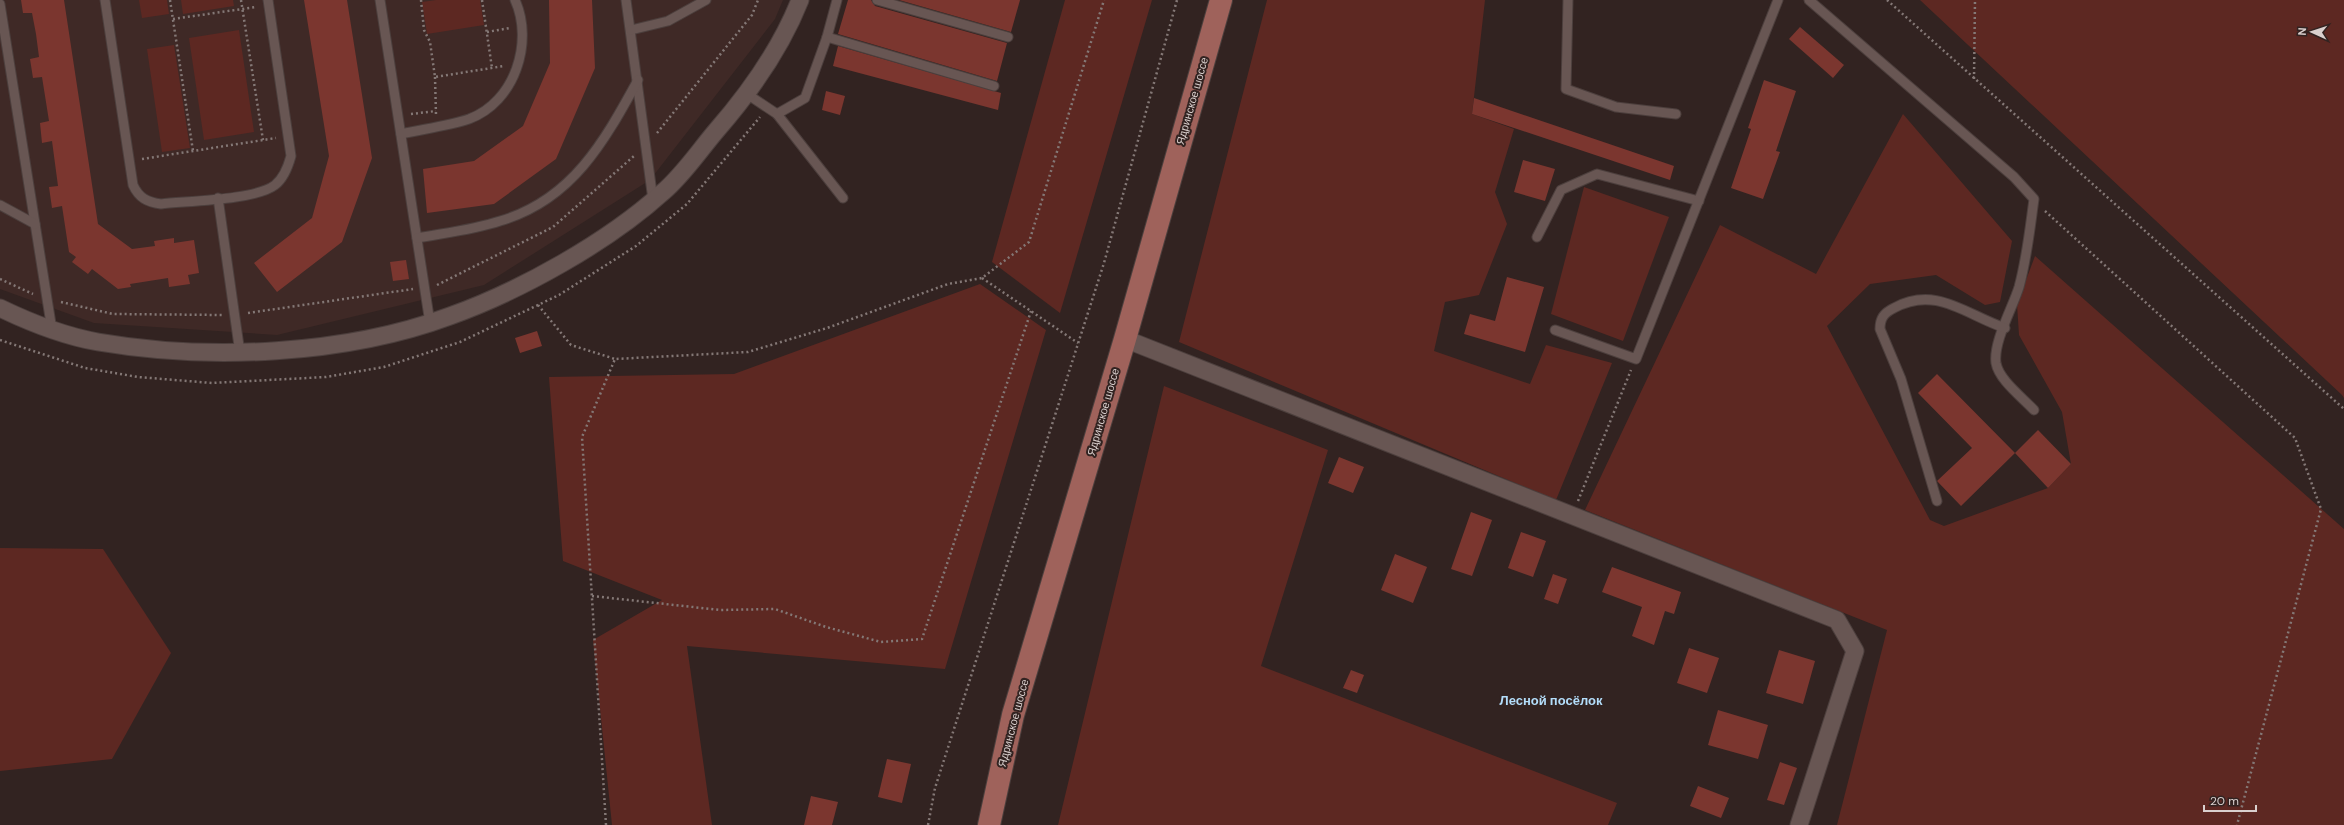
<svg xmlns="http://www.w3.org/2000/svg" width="2344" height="825" viewBox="0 0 2344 825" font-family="'DM Sans',sans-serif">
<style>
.built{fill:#3f2926}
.green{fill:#5d2822}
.building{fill:#7b362f}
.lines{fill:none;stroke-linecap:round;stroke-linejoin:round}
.service-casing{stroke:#4c3f3d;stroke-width:11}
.minor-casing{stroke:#4c3f3d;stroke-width:19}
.primary-casing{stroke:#4c3f3d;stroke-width:24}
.path{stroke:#847876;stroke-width:2.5;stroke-dasharray:2 3;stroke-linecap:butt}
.service{stroke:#685653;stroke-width:9}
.minor{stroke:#685653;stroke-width:17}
.primary{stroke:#9f625b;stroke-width:22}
.labels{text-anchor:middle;stroke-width:4;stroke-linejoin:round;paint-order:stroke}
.street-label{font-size:11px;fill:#dad0ce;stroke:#322321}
.quarter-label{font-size:13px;font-weight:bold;fill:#b3ddfa;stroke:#322321}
</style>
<rect width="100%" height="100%" fill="#322321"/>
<path class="built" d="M0,0H783L775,19L650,180L484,285L277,335L94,323L0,289Z"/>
<g class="green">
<path d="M139,0H167L169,14L142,18Z"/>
<path d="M181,0H233L234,6L183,14Z"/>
<path d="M436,0H480L484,25L427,34L422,2Z"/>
<path d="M1065,0H1152L1060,313L992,262Z"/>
<path d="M1267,0H1485L1472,114L1514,129L1495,192L1507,224L1479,295L1445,302L1434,351L1530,384L1546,345L1612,363L1556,500L1179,342Z"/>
<path d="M1920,0H2344V398L2342,395Z"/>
<path d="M239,30L254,132L204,140L189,38Z"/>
<path d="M174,45L190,148L162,152L147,49Z"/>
<path d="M1903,114L2012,241L2000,302L1985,305L1936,275L1870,284L1827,326L1930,520L1944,526L2048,488L2071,464L2062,412L2019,335L2017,304L2035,256L2344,529V825H1837L1887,630L1585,510L1720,225L1816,274Z"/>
<path d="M1584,187L1669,217L1623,341L1551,314Z"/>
<path d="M980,284L1046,330L945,669L687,646L712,825H612L593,640L662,600L563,561L549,377L734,374Z"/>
<path d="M1164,386L1328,450L1261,666L1617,803L1608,825H1058Z"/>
<path d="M0,548L103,549L171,653L112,759L0,771Z"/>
</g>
<g class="building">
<path d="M21,0H64L98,224L132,249L155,246L154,241L174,238V243L194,240L199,273L188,275L190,284L169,287L168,278L130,284L131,287L118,289L92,269L88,274L72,262L76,257L69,252L62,206L52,208L49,187L58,186L52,141L42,143L40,123L49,121L42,77L33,78L30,59L39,57L36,34L32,13H23Z"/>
<path d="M304,0H347L372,158L342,242L277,292L254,263L312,218L329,156Z"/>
<path d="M549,0H592L595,68L556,159L494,204L427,213L423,169L474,161L523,126L550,63Z"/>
<path d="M848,0H871L875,6L1007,43L997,81L838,34Z"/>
<path d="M899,0H1020L1011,32Z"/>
<path d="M1800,27L1844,65L1833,78L1789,39Z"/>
<path d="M838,46L1001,93L998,110L833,66Z"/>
<path d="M1764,80L1796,91L1776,151L1780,152L1763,199L1731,188L1751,129L1748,128Z"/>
<path d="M826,91L845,96L840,115L822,110Z"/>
<path d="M1474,98L1674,166L1670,180L1472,114Z"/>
<path d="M1523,160L1555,169L1545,201L1514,192Z"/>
<path d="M406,260L409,279L393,281L390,262Z"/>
<path d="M1507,277L1544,287L1525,352L1464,334L1470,314L1495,321Z"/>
<path d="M537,331L542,346L520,353L515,338Z"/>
<path d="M1937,374L2015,453L1961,506L1937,481L1972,448L1918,393Z"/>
<path d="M2038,430L2071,464L2048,488L2015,453Z"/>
<path d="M1339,457L1364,467L1353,493L1328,483Z"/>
<path d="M1471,512L1492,520L1472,576L1451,569Z"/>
<path d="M1521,532L1546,541L1533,577L1508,568Z"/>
<path d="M1395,554L1427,567L1413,603L1381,590Z"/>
<path d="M1612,567L1681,592L1674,614L1665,611L1654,645L1632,636L1642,607L1602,592Z"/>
<path d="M1553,574L1567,579L1558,604L1544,599Z"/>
<path d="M1689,648L1719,658L1707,693L1677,683Z"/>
<path d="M1779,650L1815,661L1803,704L1766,693Z"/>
<path d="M1351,670L1364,675L1357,693L1343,688Z"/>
<path d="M1718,710L1768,725L1758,759L1708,745Z"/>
<path d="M887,759L911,764L902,803L878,797Z"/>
<path d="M1780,762L1797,768L1784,805L1767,800Z"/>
<path d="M1698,786L1729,798L1721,818L1690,806Z"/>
<path d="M811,796L838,802L832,825H804Z"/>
</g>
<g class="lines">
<g class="service-casing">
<g id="service">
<path d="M105,0L133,185C139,198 147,202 161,204C187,201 256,200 275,185C284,178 288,167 291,156L268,0"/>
<path d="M380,0L430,323"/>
<path d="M626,0L653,200"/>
<path d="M837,0L827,37L994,86"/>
<path d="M877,0L1008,37"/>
<path d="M1568,0L1566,89L1616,107L1676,114"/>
<path d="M1809,0L2014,177L2034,199C2030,228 2027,258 2019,287C2013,307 1993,342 1996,363C1999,380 2022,397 2034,410"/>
<path d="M0,4L52,330"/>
<path d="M631,30L668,21L706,0"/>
<path d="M747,94L777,114L843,198"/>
<path d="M777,114L805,98L827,37"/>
<path d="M401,134C423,129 448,126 469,119C515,102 534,42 515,0"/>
<path d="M218,198L240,353"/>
<path d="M0,205L35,224"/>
<path d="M1537,237L1561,190L1597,174L1699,201"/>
<path d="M417,238C444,233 473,230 500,221C572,200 604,142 638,80"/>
<path d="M1555,330L1636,359L1778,0"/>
<path d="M1937,501L1901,379L1880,329C1880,318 1884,313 1894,308C1936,285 1966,315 2005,328"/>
</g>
</g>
<g class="minor-casing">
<g id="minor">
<path d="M0,308C31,323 64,336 98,342C209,361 345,355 450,316C520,291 608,242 663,192C683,175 699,151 716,131C750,92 781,48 800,0"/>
<path d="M1125,339L1837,620L1855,651L1799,825"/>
</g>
</g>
<g class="primary-casing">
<path id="primary" d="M989,825L1013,715L1125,339L1221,0"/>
</g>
<g class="path">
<path d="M170,0L193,151"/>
<path d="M241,0L263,140"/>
<path d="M421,0L424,30L430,42L435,77L504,66"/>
<path d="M482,0L492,68"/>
<path d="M1887,0L2344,409"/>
<path d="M173,19L256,7"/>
<path d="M487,32L510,28"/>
<path d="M435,77L436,115"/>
<path d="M1974,79L1975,0"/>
<path d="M411,114L436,111"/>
<path d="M657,133L752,15L758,0"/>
<path d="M142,159L276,138"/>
<path d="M2045,211L2295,438L2321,509L2237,825"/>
<path d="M982,278L1078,343"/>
<path d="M0,279L33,294"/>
<path d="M437,285L553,227L634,156"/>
<path d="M61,302L113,314L223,315"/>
<path d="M538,305L571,345L615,359"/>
<path d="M248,313L413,289"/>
<path d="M0,340L85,368L138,377L212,383L326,377L384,367L460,342L559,295L636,246L687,204L760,117"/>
<path d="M1578,501L1631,370"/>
<path d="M592,596L720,610L775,609L826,627L881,642L922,639L1031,311"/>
<path d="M606,825L582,437L615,359L748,352L827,328L948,284L982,278L1029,242L1104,0"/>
<path d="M928,825L935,788L1104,263L1177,0"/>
</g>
<use href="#service" class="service"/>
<use href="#minor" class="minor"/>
<use href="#primary" class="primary"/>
</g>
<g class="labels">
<g class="street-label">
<text transform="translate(1192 101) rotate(-74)" y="4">Ядринское шоссе</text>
<text transform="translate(1103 412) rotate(-74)" y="4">Ядринское шоссе</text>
<text transform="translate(1013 723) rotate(-75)" y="4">Ядринское шоссе</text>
</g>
<g class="quarter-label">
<text x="1551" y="705">Лесной посёлок</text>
</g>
</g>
<g transform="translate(2312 32) rotate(273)" stroke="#322321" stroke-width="3" paint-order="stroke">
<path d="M0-3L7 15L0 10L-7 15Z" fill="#dad0ce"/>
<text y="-6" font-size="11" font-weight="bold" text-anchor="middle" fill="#dad0ce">N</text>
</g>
<path d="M2204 805v6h52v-6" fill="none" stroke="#dad0ce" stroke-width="2"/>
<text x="2210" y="805" font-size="12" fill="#dad0ce" stroke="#322321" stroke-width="3" paint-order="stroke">20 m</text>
</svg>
